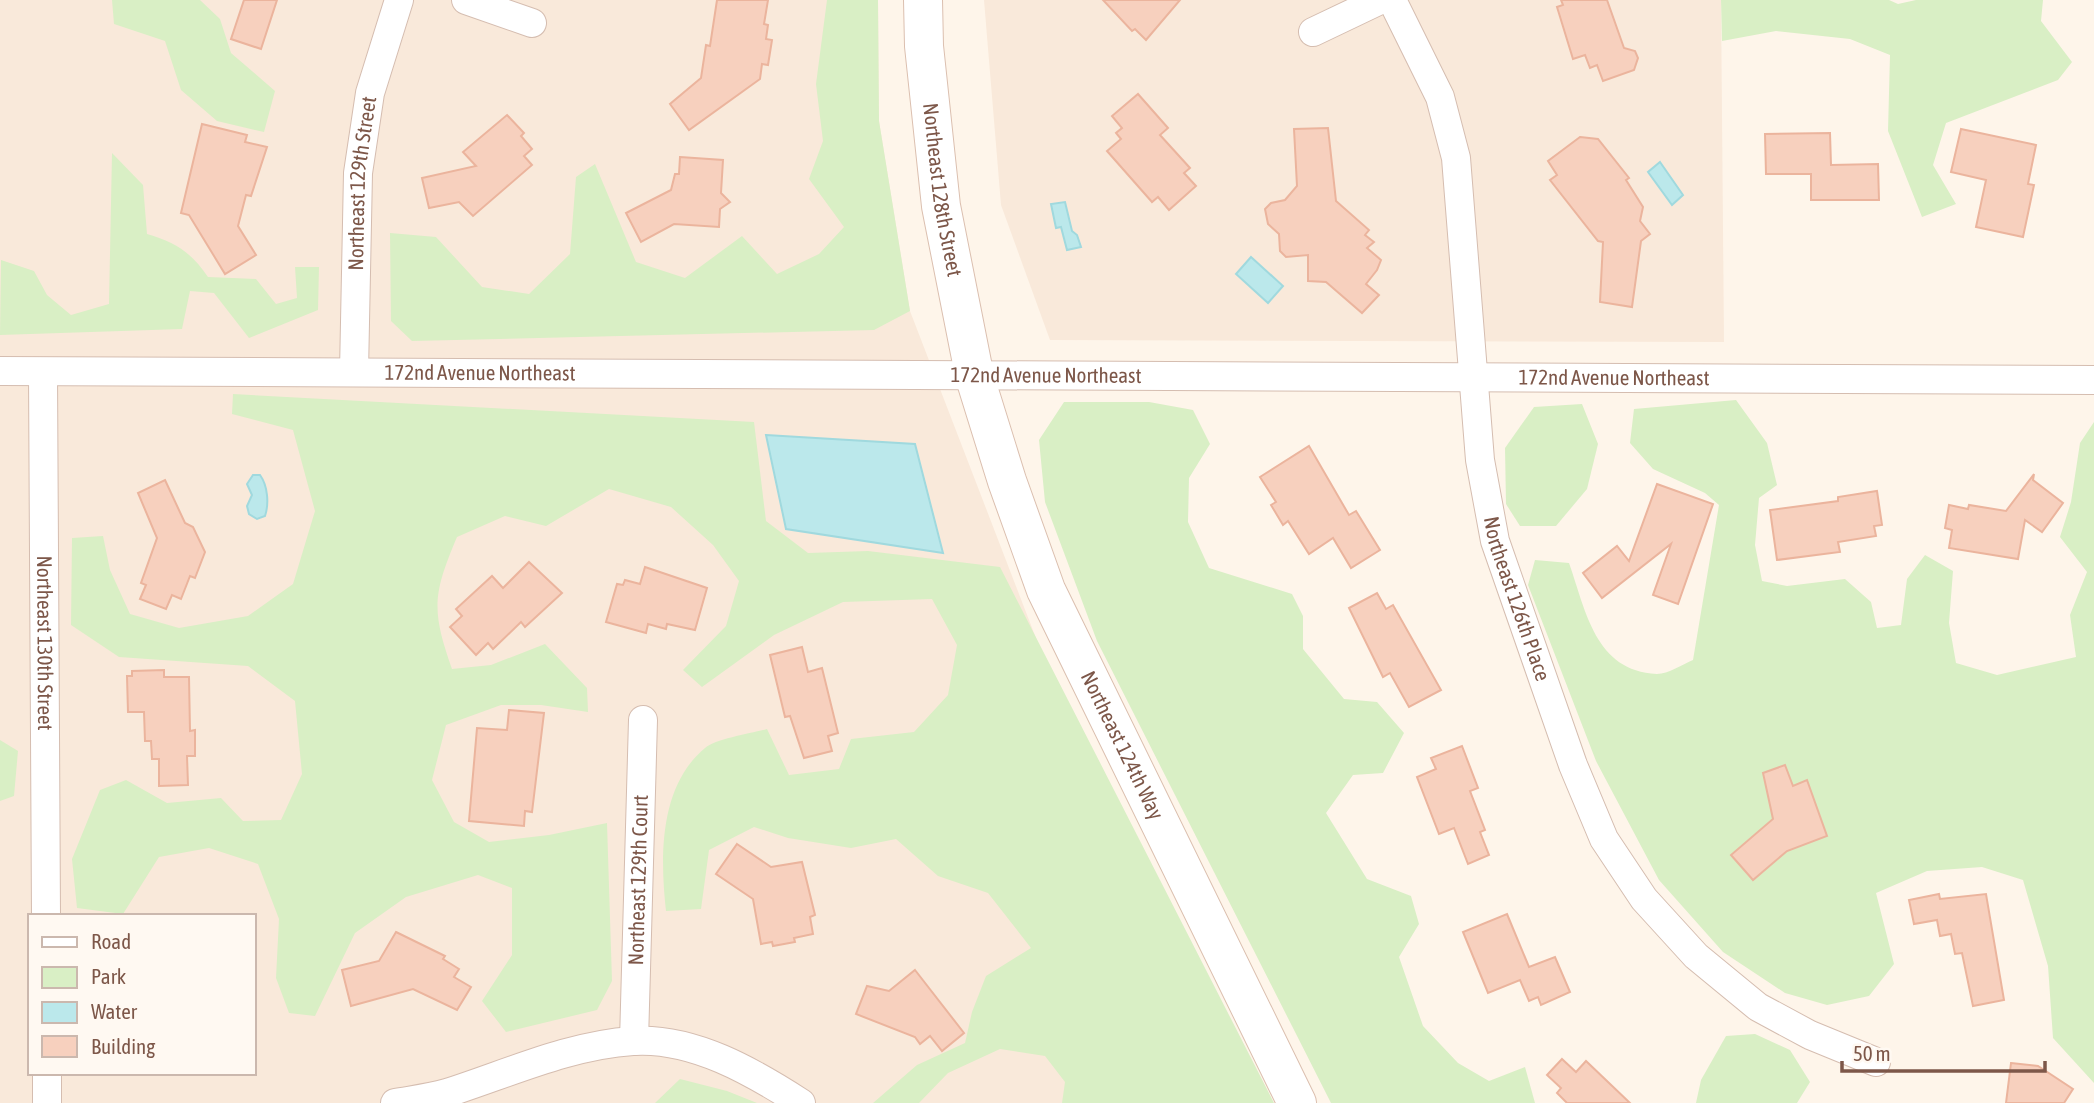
<svg xmlns="http://www.w3.org/2000/svg" width="2094" height="1103" viewBox="0 0 2094 1103" font-family="'Asap Condensed',sans-serif">
<style>
.residential{fill:#f9e9da;fill-rule:evenodd}
.green{fill:#d9efc5}
.water{fill:#bbe8eb;stroke:#a0d9de;stroke-width:2}
.building{fill:#f7d0be;stroke:#ebb49d;stroke-width:2}
.lines{fill:none;stroke-linecap:round;stroke-linejoin:round}
.street-casing{stroke:#d5bdb0;stroke-width:30}
.secondary-casing{stroke:#dbbfaf;stroke-width:40}
.street{stroke:#fff;stroke-width:28}
.secondary{stroke:#fff;stroke-width:38}
.labels{text-anchor:middle;stroke-width:7;stroke-linejoin:round;paint-order:stroke}
.street-label{font-size:21px;fill:#7d5749;stroke:#fff9f2}
</style>
<rect width="100%" height="100%" fill="#fef5ea"/>
<g class="residential">
<path d="M0,0H878L879,121L910,311L1215,1103H0ZM30,916H254V1073H30Z"/>
<path d="M984,0H1721L1724,342L1050,340L1001,205Z"/>
</g>
<g class="green">
<path d="M112,0H200L220,19L231,53L275,91L264,132L217,121L181,90L165,41L114,24Z"/>
<path d="M827,0H878L879,121L910,311L874,330L412,341L391,321L390,233L436,237L482,287L529,294L570,254L576,177L595,164L636,262L685,278L742,236L777,274L819,254L844,227L809,179L823,141L816,84Z"/>
<path d="M1721,0H1889L1898,4L1916,0H2043L2041,21L2072,62L2058,80L1946,123L1933,165L1956,204L1922,217L1888,131L1890,55L1850,39L1776,31L1722,41Z"/>
<path d="M112,153L143,185L147,234C175,242 191,252 208,277L256,279L276,304L297,298L295,267H319L318,310L249,338L214,293L190,291L182,329L0,335L1,260L34,271L47,295L71,315L109,304Z"/>
<path d="M233,394L754,422L766,521L808,553L868,551L1000,567L1274,1103H1062L1065,1082L1045,1056L1000,1049L948,1073L919,1103H873L917,1065L965,1043L972,1012L986,976L1031,948L988,893L938,876L896,839L851,848L788,838L754,827L709,850L701,909L666,911C660,857 659,786 705,748C715,739 753,733 767,729L789,775L839,769L851,739L914,732L948,695L957,645L932,599L843,602L774,635L702,687L683,670L726,626L739,581L713,545L671,507L609,489L546,526L505,516L457,537C433,594 431,610 452,669L491,665L545,644L587,688L588,712L541,705H501L446,725L432,780L454,822L489,842L549,835L607,823L612,981L597,1010L506,1032L482,1001L512,955V888L478,875L406,897L355,933L315,1016L289,1013L276,978L279,919L258,864L209,848L159,857L123,914L77,908L72,859L100,790L126,780L167,803L221,798L243,821L281,820L302,774L295,701L248,666L119,657L71,625L72,538L103,536L110,570L130,614L179,628L248,616L293,584L315,511L293,430L232,414Z"/>
<path d="M1736,400L1767,443L1777,485L1759,498L1755,545L1762,581L1787,586L1845,579L1871,602L1877,628L1901,625L1907,579L1925,555L1953,571L1949,623L1956,663L1997,675L2076,657L2070,615L2087,572L2060,537L2071,502L2080,443L2094,422V1083L2053,1038L2048,966L2023,880L1982,867L1927,871L1876,893L1894,964L1869,996L1827,1005L1785,993L1723,952L1659,880L1596,761L1528,585L1535,560L1569,563C1586,611 1595,671 1657,674C1668,674 1683,664 1693,660L1719,505L1705,493L1653,469L1630,443L1634,409Z"/>
<path d="M1064,402H1149L1193,410L1210,444L1189,478L1188,522L1209,568L1292,594L1303,616V649L1344,699L1377,702L1404,733L1383,773L1353,775L1326,813L1367,879L1411,896L1419,924L1399,957L1423,1026L1458,1063L1489,1081L1525,1067L1535,1103H1331L1097,641L1045,502L1039,440Z"/>
<path d="M1582,404L1598,444L1587,489L1556,526H1520L1506,504L1505,448L1534,407Z"/>
<path d="M0,740L18,751L14,796L0,801Z"/>
<path d="M1755,1034L1790,1050L1810,1082L1797,1103H1696L1701,1080L1726,1036Z"/>
<path d="M680,1079L727,1091L757,1103H655Z"/>
</g>
<g class="water">
<path d="M1660,162L1683,195L1672,205L1648,172Z"/>
<path d="M1065,202L1072,231L1077,235L1081,247L1067,250L1061,227L1056,228L1051,204Z"/>
<path d="M1251,257L1283,286L1268,303L1236,274Z"/>
<path d="M766,435L915,444L943,553L786,529Z"/>
<path d="M253,475H260C268,486 269,504 265,516L257,519L249,514L247,506L252,495L247,484Z"/>
</g>
<g class="building">
<path d="M244,0H277L261,49L231,39Z"/>
<path d="M717,0H768L764,24L768,25L766,39L772,40L768,65L762,64L760,79L689,130L670,104L701,78L706,45L710,46Z"/>
<path d="M1103,0H1180L1146,40L1135,29L1132,31Z"/>
<path d="M1561,0H1607L1624,48L1635,51L1638,58L1634,70L1603,81L1597,65L1590,68L1585,55L1573,59L1557,7L1563,5Z"/>
<path d="M1138,94L1168,128L1160,135L1190,168L1184,173L1196,186L1169,210L1158,197L1152,202L1107,151L1121,139L1116,133L1122,128L1112,116Z"/>
<path d="M507,115L524,133L521,136L532,149L524,156L532,165L473,216L459,202L429,208L422,178L476,166L463,152Z"/>
<path d="M202,124L247,135L245,142L267,147L251,196L246,195L238,226L256,255L225,274L189,215L181,213Z"/>
<path d="M1328,128L1336,201L1369,230L1365,235L1374,242L1367,248L1381,260L1377,270L1366,284L1379,295L1362,313L1326,282L1308,281V255L1286,257L1280,251L1279,234L1268,224L1265,209L1271,203L1285,200L1297,186L1294,129Z"/>
<path d="M1961,129L2036,145L2028,184L2034,185L2023,237L1976,227L1986,180L1951,172Z"/>
<path d="M1830,133L1831,165L1878,164L1879,200H1811V174H1766L1765,134Z"/>
<path d="M1580,137L1598,139L1629,178L1626,180L1643,207L1640,221L1650,234L1641,241L1632,307L1600,302L1603,242L1598,241L1550,180L1557,175L1548,161Z"/>
<path d="M680,157L723,160L721,193L730,202L720,209L719,227L674,224L641,242L626,213L671,190L675,174H679Z"/>
<path d="M1309,446L1349,515L1356,511L1380,550L1351,568L1333,538L1309,554L1288,521L1283,525L1271,505L1276,502L1260,477Z"/>
<path d="M2034,474L2033,480L2063,503L2042,532L2025,520L2018,559L1949,548L1952,530L1945,528L1949,505L1968,509L1969,505L2006,511Z"/>
<path d="M165,480L185,523L193,527L205,552L195,578L190,576L181,599L172,595L166,609L140,599L146,585L141,583L157,538L138,493Z"/>
<path d="M1657,484L1713,504L1678,604L1653,595L1671,544L1602,598L1583,573L1617,546L1629,561Z"/>
<path d="M1877,491L1882,525L1874,526L1876,536L1838,542L1840,552L1777,560L1770,510L1838,501V497Z"/>
<path d="M529,562L562,593L525,627L521,622L493,649L488,643L476,655L450,627L462,616L456,609L492,576L503,588Z"/>
<path d="M645,567L707,588L695,630L667,624L666,629L648,624L646,633L606,622L617,584L623,585L625,580L640,584Z"/>
<path d="M1377,593L1386,609L1393,605L1441,690L1409,707L1390,673L1383,677L1349,608Z"/>
<path d="M802,647L808,672L822,668L838,733L828,736L832,751L804,758L790,716L785,717L770,655Z"/>
<path d="M164,670V677H189L190,731L195,730V756H187L188,785L159,786V759H152L151,741H145L144,712H128L127,676H132V671Z"/>
<path d="M509,710L544,713L532,812L525,811L524,826L469,821L477,728L507,730Z"/>
<path d="M1462,746L1478,788L1470,791L1485,830L1480,832L1489,855L1468,864L1454,828L1439,834L1417,777L1436,769L1431,758Z"/>
<path d="M1785,765L1793,786L1807,780L1827,836L1787,851L1753,880L1731,855L1773,819L1763,773Z"/>
<path d="M737,844L771,867L802,862L815,915L810,917L813,934L794,938L795,942L773,946L772,942L761,944L753,899L716,874Z"/>
<path d="M1939,894L1940,899L1986,894L2004,1000L1973,1006L1962,953L1955,954L1951,934L1940,936L1937,920L1914,924L1909,900Z"/>
<path d="M1507,914L1529,967L1555,957L1570,992L1541,1005L1538,997L1529,1001L1520,980L1488,993L1463,932Z"/>
<path d="M396,932L445,956L443,959L459,969L454,977L471,987L457,1010L413,989L351,1006L342,970L379,961Z"/>
<path d="M915,970L964,1033L942,1051L930,1036L920,1044L915,1037L856,1014L867,986L889,991Z"/>
<path d="M1562,1059L1576,1072L1586,1061L1630,1103H1567L1557,1093L1561,1088L1547,1075Z"/>
<path d="M2011,1063L2038,1066L2073,1089L2064,1103H2006Z"/>
</g>
<g class="lines">
<g class="street-casing">
<g id="street">
<path d="M466,0L532,23"/>
<path id="s1" d="M1392,0L1440,97L1456,158L1480,460L1495,541L1573,765L1604,839L1644,899L1696,956L1758,1007L1810,1035L1876,1062"/>
<path d="M1313,32L1380,0"/>
<path id="s2" d="M0,371L2094,380"/>
<path id="s3" d="M43,372L46,916"/>
<path id="s4" d="M354,372L358,173L370,93L399,0"/>
<path id="s5" d="M634,1041L643,720"/>
<path d="M47,1073V1103"/>
<path d="M395,1103C412,1100 430,1098 447,1093C507,1074 569,1045 633,1041C693,1037 753,1072 801,1103"/>
</g>
</g>
<g class="secondary-casing">
<g id="secondary">
<path id="s6" d="M923,0L924,46L941,206L975,378L1007,481L1046,590L1297,1103"/>
</g>
</g>
<use href="#street" class="street"/>
<use href="#secondary" class="secondary"/>
</g>
<g class="labels">
<g class="street-label">
<text dy="7" stroke="none"><textPath href="#s4" startOffset="189">Northeast 129th Street</textPath></text>
<text dy="7" stroke="none"><textPath href="#s6" startOffset="191">Northeast 128th Street</textPath></text>
<text dy="7" stroke="none"><textPath href="#s2" startOffset="480">172nd Avenue Northeast</textPath></text>
<text dy="7" stroke="none"><textPath href="#s2" startOffset="1046">172nd Avenue Northeast</textPath></text>
<text dy="7" stroke="none"><textPath href="#s2" startOffset="1614">172nd Avenue Northeast</textPath></text>
<text dy="7" stroke="none"><textPath href="#s1" startOffset="618">Northeast 126th Place</textPath></text>
<text dy="7" stroke="none"><textPath href="#s3" startOffset="271">Northeast 130th Street</textPath></text>
<text dy="7" stroke="none"><textPath href="#s6" startOffset="779">Northeast 124th Way</textPath></text>
<text dy="7" stroke="none"><textPath href="#s5" startOffset="161">Northeast 129th Court</textPath></text>
</g>
</g>
<rect x="28" y="914" width="228" height="161" fill="#fff9f2" stroke="#cbb8ae" stroke-width="2"/>
<rect x="42" y="937" width="35" height="10" fill="#ffffff" stroke="#cbb8ae" stroke-width="2"/>
<text x="91" y="949" font-size="21" fill="#7d5749">Road</text>
<rect x="42" y="967" width="35" height="21" fill="#d9efc5" stroke="#cbb8ae" stroke-width="2"/>
<text x="91" y="984" font-size="21" fill="#7d5749">Park</text>
<rect x="42" y="1002" width="35" height="21" fill="#bbe8eb" stroke="#cbb8ae" stroke-width="2"/>
<text x="91" y="1019" font-size="21" fill="#7d5749">Water</text>
<rect x="42" y="1036" width="35" height="21" fill="#f7d0be" stroke="#cbb8ae" stroke-width="2"/>
<text x="91" y="1054" font-size="21" fill="#7d5749">Building</text>
<path d="M1842 1061v10h203v-10" fill="none" stroke="#7d5749" stroke-width="3.5"/>
<text x="1853" y="1061" font-size="21" fill="#7d5749" stroke="#fff9f2" stroke-width="5" paint-order="stroke">50 m</text>
</svg>
